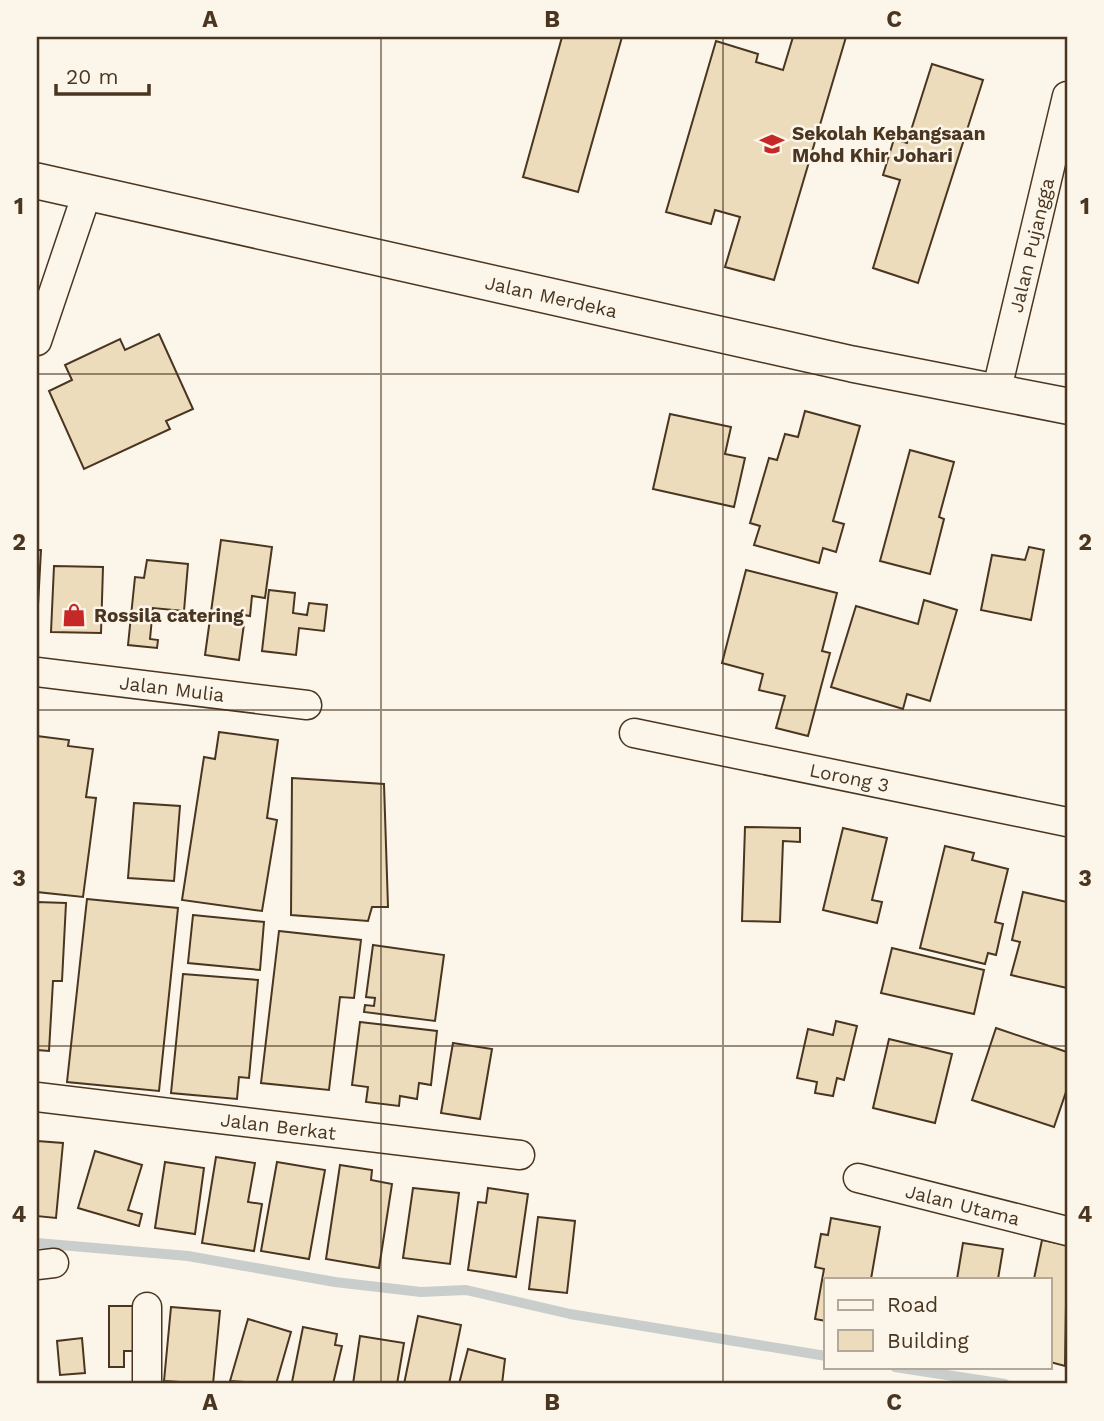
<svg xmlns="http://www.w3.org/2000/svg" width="1104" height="1421" viewBox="0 0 1104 1421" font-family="'Work Sans',sans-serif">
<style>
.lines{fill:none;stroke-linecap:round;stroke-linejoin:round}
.stream{stroke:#c9cecd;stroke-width:10}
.building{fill:#ecdcbc;stroke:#4a3520;stroke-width:2}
.minor-casing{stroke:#4a3520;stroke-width:31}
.tertiary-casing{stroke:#4a3520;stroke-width:38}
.minor{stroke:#fbf6e9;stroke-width:28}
.tertiary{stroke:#fbf6e9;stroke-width:35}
.grid{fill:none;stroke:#4a3520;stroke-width:2;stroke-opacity:0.55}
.labels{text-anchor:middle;stroke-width:5;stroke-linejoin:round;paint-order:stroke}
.poi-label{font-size:19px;font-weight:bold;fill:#4a3520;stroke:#fbf6e9;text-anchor:start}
.street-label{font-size:19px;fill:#4a3520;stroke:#fbf6e9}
.neatline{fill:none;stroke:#4a3520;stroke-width:2.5}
.grid-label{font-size:23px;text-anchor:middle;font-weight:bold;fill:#4a3520}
</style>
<rect width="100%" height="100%" fill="#fbf6e9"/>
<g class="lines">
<g class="stream">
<path d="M37,1243L188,1256L335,1282L421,1292L466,1290L570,1314L826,1356"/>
<path d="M895,1367L1005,1384"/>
</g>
</g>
<g class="building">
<path d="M562,37H622L578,192L523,177Z"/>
<path d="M793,37H846L774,280L725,267L740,217L715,210L711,224L666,212L716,41L758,54L756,62L783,70Z"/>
<path d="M932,64L983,80L918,283L873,268L900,180L883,175L894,139L907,143Z"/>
<path d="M159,334L193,409L166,421L170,429L84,469L49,391L72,380L65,365L120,339L125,350Z"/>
<path d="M805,411L860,426L833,521L844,524L836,552L823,548L819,563L754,545L760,526L750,523L769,458L777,460L785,434L798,437Z"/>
<path d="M670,414L731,427L725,454L745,458L734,507L653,489Z"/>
<path d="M910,450L954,462L939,517L944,519L930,574L880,561Z"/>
<path d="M221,540L272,547L265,598L252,596L250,616L238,614L237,623L244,624L239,660L205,655Z"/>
<path d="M1029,547L1044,550L1031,620L981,610L992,555L1025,560Z"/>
<path d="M37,550H41L38,605H37Z"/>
<path d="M147,560L188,564L184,611L153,608L150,639L158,640L157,648L128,645L135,577L144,578Z"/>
<path d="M54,566L103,567L101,633L51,632Z"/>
<path d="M746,570L837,593L822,651L830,653L808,736L776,728L785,696L759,690L763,674L722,663Z"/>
<path d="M269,590L295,593L293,613L307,615L309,603L327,605L324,631L299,628L296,655L262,651Z"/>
<path d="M924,600L957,610L930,701L907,694L903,709L831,687L856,606L918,624Z"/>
<path d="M219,732L278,740L267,818L277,820L262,911L182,900L204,757L215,759Z"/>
<path d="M37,736L69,740L68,746L93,749L86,797L96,798L83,897L37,892Z"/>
<path d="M292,778L384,784L388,907H372L368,921L291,915Z"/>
<path d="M134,803L180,806L174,881L128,878Z"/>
<path d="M745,827L800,828V842L783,841L780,922L742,921Z"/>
<path d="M843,828L887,838L872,900L882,902L877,923L823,910Z"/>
<path d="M945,846L974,853L972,860L1008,869L995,922L1003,924L996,955L988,953L985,964L920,948Z"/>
<path d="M1023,892L1067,902V988L1011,975L1020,942L1012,940Z"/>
<path d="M87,899L178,908L159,1091L67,1082Z"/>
<path d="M37,902L66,903L62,981H53L49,1051L37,1050Z"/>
<path d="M193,915L264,922L260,970L188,963Z"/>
<path d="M279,931L361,940L354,998L340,997L329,1090L261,1083Z"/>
<path d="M373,945L444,955L435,1021L364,1012L365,1005L374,1006L375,998L366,997Z"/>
<path d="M892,948L984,970L974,1014L881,993Z"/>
<path d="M183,974L258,980L249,1078L239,1077L237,1099L171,1093Z"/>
<path d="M836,1021L857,1026L844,1080L837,1078L833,1096L815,1093L817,1082L797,1078L808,1029L833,1035Z"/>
<path d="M360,1022L437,1031L431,1085L419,1083L417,1099L400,1096L399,1106L366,1102L368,1087L352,1085Z"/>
<path d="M996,1028L1067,1052V1089L1054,1127L972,1100Z"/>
<path d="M889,1039L952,1054L935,1123L873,1108Z"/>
<path d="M453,1043L492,1049L480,1119L441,1113Z"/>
<path d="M37,1141L63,1143L56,1218L37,1216V1220Z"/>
<path d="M95,1151L142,1165L128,1210L142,1214L139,1226L78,1208Z"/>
<path d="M216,1157L255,1163L248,1202L262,1204L254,1251L202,1243Z"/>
<path d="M165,1162L204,1168L195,1234L155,1228Z"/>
<path d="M277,1162L325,1170L309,1259L261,1251Z"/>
<path d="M340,1165L372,1170L371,1180L392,1184L379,1268L326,1259Z"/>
<path d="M413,1188L459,1193L450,1264L403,1258Z"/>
<path d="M488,1188L528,1194L516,1277L468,1270L478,1202L486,1203Z"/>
<path d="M538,1217L575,1221L567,1293L529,1289Z"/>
<path d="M831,1218L880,1227L871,1279H826V1321L815,1319L824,1269L815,1267L821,1234L828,1235Z"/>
<path d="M1042,1240L1067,1245L1065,1366L1050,1362V1279H1034Z"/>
<path d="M963,1243L1003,1249L998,1279H957Z"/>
<path d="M109,1306H141V1351H124V1367H109Z"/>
<path d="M171,1307L220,1311L213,1384L164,1381Z"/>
<path d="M418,1316L461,1325L449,1384H404Z"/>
<path d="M248,1319L291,1332L276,1384L230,1381Z"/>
<path d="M303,1327L337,1334L335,1345L342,1346L333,1384L292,1382Z"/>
<path d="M360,1336L404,1343L397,1384H353Z"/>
<path d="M82,1338L85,1373L60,1375L57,1341Z"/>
<path d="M468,1349L505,1359L502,1384H459Z"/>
</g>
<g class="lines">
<g class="minor-casing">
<g id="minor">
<path d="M37,341L87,193"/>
<path id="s1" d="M996,393L1067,96"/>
<path id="s2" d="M37,672L307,705"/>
<path id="s3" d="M634,733L1067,822"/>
<path id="s4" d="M37,1097L520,1155"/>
<path id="s5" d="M858,1178L1067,1231"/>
<path d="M37,1265L54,1263"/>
<path d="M147,1384V1307"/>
</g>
</g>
<g class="tertiary-casing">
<g id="tertiary">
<path id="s6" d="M37,181L852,364L1067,406"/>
</g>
</g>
<use href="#minor" class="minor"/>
<use href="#tertiary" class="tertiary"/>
</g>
<path class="grid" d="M381,37V1384M723,37V1384M37,374H1067M37,710H1067M37,1046H1067"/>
<defs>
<g id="school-bare" transform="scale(1.89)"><path d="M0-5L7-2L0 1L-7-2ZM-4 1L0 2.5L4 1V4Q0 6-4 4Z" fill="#c62828" stroke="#fbf6e9" stroke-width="2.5" paint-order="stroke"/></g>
<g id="shop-bare" transform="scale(1.89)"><path d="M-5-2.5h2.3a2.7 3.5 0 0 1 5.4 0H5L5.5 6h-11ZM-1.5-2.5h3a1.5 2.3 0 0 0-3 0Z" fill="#c62828" stroke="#fbf6e9" stroke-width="2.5" paint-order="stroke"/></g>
</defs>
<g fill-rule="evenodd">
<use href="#school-bare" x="772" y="144"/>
<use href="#shop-bare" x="74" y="615"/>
</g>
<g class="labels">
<g class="poi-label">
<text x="792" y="140">Sekolah Kebangsaan<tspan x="792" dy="22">Mohd Khir Johari</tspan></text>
<text x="94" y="622">Rossila catering</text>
</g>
<g class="street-label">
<text dy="7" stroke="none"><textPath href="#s1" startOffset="152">Jalan Pujangga</textPath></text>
<text dy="7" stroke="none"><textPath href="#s6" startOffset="527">Jalan Merdeka</textPath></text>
<text dy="7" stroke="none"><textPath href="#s2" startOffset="136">Jalan Mulia</textPath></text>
<text dy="7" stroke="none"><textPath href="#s3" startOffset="220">Lorong 3</textPath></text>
<text dy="7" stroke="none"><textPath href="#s4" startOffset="243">Jalan Berkat</textPath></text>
<text dy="7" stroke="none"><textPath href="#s5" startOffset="108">Jalan Utama</textPath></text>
</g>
</g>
<rect width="1104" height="1421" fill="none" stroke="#fbf6e9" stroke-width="77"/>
<rect x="824" y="1278" width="228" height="91" fill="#fbf6e9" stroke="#b4a999" stroke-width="2"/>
<rect x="838" y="1300" width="35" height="10" fill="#fbf6e9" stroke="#b4a999" stroke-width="2"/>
<text x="887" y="1312" font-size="21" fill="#4a3520">Road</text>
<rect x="838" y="1330" width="35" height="21" fill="#ecdcbc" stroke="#b4a999" stroke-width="2"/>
<text x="887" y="1348" font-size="21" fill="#4a3520">Building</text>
<path d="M56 84v10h93v-10" fill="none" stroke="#4a3520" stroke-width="3.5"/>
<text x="66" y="84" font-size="21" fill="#4a3520" stroke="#fbf6e9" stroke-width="5" paint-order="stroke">20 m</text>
<rect x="38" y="38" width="1028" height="1344" class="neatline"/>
<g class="grid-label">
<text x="210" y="27">A</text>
<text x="552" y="27">B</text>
<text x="894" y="27">C</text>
<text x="19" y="214">1</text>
<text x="1085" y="214">1</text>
<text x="19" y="550">2</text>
<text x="1085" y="550">2</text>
<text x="19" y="886">3</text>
<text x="1085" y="886">3</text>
<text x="19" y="1222">4</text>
<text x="1085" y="1222">4</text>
<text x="210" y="1410">A</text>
<text x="552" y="1410">B</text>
<text x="894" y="1410">C</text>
</g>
</svg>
